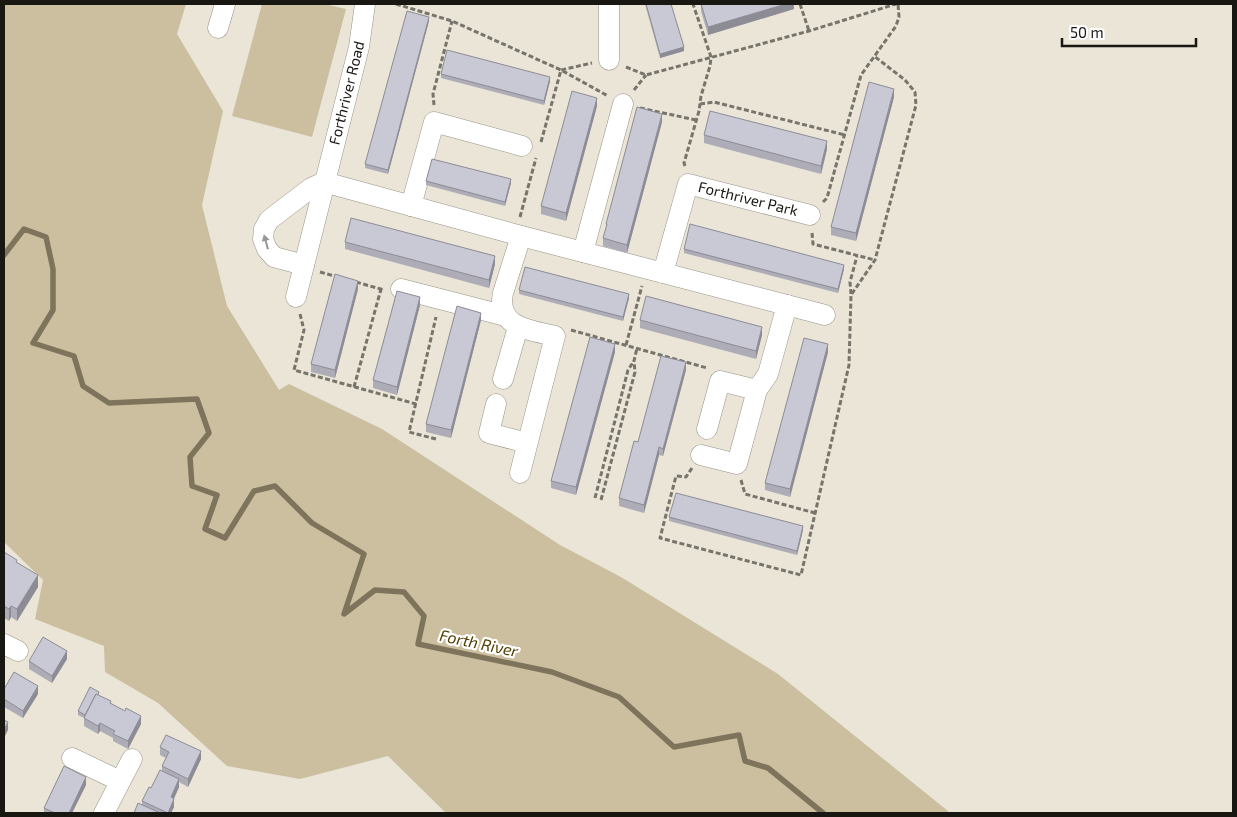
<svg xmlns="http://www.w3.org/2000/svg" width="1237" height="817" viewBox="0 0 1237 817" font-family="'Exo 2',sans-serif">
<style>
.green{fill:#cbbfa0}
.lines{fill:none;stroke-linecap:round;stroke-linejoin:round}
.stream{stroke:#7e745c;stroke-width:5.5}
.minor-casing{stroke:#989387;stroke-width:21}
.path{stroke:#77746b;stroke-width:3;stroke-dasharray:5 2.5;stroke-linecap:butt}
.minor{stroke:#fff;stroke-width:20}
.wall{fill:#adacb7}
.shaded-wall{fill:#8d8c95}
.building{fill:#c9c8d5;stroke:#8d8c95}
.oneway{fill:#989794}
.labels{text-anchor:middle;stroke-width:4.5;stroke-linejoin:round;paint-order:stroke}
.street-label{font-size:15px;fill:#191712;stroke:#fff}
.water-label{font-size:16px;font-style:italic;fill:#503e00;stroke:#fff}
</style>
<rect width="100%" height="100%" fill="#eae5d7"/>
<g class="green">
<path d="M4,4H186L177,34L223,111L202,205L227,306L279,390L289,384L382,429L560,545L621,577L778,674L948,811V813H446L388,756L300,779L227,766L158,703L105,672L104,646L35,619L43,580L4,542Z"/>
<path d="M262,4H324L346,9L312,137L232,116Z"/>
</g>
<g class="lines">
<path class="stream" d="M4,255L24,229L46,237L53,269V310L33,343L74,356L83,386L109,403L197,399L209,433L190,457L192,486L217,495L205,529L225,538L254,491L275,486L312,523L364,554L344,614L375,590L404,592L424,616L418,644L552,672L619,697L674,747L739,735L745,761L768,768L823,813"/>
<g class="minor-casing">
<g id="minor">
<path d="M218,28L225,4"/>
<path d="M609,60V4"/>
<path d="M411,206L434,122L522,146"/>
<path d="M583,252L623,104"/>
<path d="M304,265L274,257L267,249L263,239L264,229L269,220L311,188L324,182L521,236L825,315"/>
<path d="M663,273L688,184L810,215"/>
<path d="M401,289L506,316"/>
<path d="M296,297L359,47L365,4"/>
<path d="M503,379L518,327"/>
<path d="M496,404L489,433L527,443"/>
<path d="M707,429L720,381L757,390"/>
<path d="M701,455L737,464L757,390L768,374L787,305"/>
<path d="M520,473L555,336C531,330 496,328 503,293L521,236"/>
<path d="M4,644L18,651"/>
<path d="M72,758L120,781"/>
<path d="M104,813L132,759"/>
</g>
</g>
<g class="path">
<path d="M396,4L452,21L561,70L608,96"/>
<path d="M800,4L809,31"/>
<path d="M626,67L646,75L809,31L896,4"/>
<path d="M634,90L646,75"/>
<path d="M700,104L714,102L845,135"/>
<path d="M434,105L433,94L452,21"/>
<path d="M640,108L696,120"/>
<path d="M541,142L561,70L592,63"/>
<path d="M685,166L684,163L699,111L701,96L710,66L711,57L693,4"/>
<path d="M823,202L827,198L861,75L896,26L899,17L898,4"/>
<path d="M520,217L536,158"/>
<path d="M812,233L813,244L875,260"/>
<path d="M320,272L338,277"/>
<path d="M356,282L384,290"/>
<path d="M851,294L850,282L857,256"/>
<path d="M300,314L304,330L294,370L416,404"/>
<path d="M571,330L707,368"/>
<path d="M626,345L642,286"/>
<path d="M354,387L381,289"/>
<path d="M436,439L409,432L436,317"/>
<path d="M692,468L686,477L676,476L660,538L801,575L849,365L851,295L875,260L916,105L915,92L905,80L874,56"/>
<path d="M741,480L745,494L815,513"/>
<path d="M595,498L628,370L634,361"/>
<path d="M601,500L635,372L634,361L637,348"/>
</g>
<use href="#minor" class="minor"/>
</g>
<g class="wall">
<path d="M645,4H671L684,51L660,58Z"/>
<path d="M701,4H794V9L708,35L701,11Z"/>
<path d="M429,21L388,174L365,168V164Z"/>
<path d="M441,74L550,81L544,105L441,78Z"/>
<path d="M894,97L856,241L831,235V227Z"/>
<path d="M597,106L566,221L541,214V206Z"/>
<path d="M662,122L627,253L603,246V238L606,229V224Z"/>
<path d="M704,135L827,149L821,174L704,143Z"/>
<path d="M426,181L511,183L505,206L426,185Z"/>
<path d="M345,242L495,264L489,288L345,249Z"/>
<path d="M684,249L844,269L838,293L684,253Z"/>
<path d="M358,289L335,378L311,372V364Z"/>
<path d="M519,290L629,298L623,321L519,294Z"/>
<path d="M420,305L397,395L373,388V380Z"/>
<path d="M481,320L451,438L426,432V424Z"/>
<path d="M640,320L762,335L756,359L640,328Z"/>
<path d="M615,352L576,495L551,488V481Z"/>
<path d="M828,352L790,497L765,490V483Z"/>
<path d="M686,370L663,456L659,455L644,513L619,506V498L638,442Z"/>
<path d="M669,517L803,530L797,555L669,521Z"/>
<path d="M4,552L17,563L38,587L17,621L11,617L9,621L4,618Z"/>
<path d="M67,659L52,683L29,669V661Z"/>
<path d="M4,689L38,694L23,718L4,707Z"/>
<path d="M99,695L141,724L128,749L113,741V738L100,731L98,734L84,726V718L78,715V711Z"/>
<path d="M160,747L201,759L188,787L179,782V787L174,799V807L171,813H134L142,805V801L151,788L162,771V766L166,758L160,755Z"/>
<path d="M86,785L72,813H44V808Z"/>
</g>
<g class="shaded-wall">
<path d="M786,4H794V9L708,35V27Z"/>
<path d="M429,17V21L388,174V170Z"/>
<path d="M684,47V51L660,58V54Z"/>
<path d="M550,77V81L544,105V101Z"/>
<path d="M894,89V97L856,241V233Z"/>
<path d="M597,98V106L566,221V213Z"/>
<path d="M662,114V122L627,253V245Z"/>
<path d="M827,141V149L821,174V166Z"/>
<path d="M511,179V183L505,206V202Z"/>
<path d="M495,256V264L489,288V280Z"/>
<path d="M844,265V269L838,293V289Z"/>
<path d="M358,281V289L335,378V370Z"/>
<path d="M629,294V298L623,321V317Z"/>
<path d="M420,297V305L397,395V387Z"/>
<path d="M481,313V320L451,438V430Z"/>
<path d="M762,327V335L756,359V351Z"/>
<path d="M615,344V352L576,495V487Z"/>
<path d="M828,344V352L790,497V489Z"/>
<path d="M686,362V370L663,456V449Z"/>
<path d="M659,447V455L644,513V505Z"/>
<path d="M803,526V530L797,555V551Z"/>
<path d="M38,575V587L17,621V609Z"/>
<path d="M11,606V617L9,621V609Z"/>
<path d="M67,651V659L52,683V676Z"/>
<path d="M38,686V694L23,718V711Z"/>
<path d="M141,716V724L128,749V741Z"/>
<path d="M8,722V730L4,738V730Z"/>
<path d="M100,723V731L98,734V726Z"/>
<path d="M201,751V759L188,787V779Z"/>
<path d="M86,777V785L72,813H69Z"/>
<path d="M179,779V787L171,805V797Z"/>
<path d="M174,799V807L171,813H168Z"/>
</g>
<g class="building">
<path d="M646,4H671L684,47L660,54Z"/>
<path d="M701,4H786L708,27Z"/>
<path d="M407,11L429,17L388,170L365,164Z"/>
<path d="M447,50L550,77L544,101L441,74Z"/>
<path d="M869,82L894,89L856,233L831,227Z"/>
<path d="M572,91L597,98L566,213L541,206Z"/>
<path d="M637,107L662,114L627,245L603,238L607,224H606Z"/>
<path d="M710,111L827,141L821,166L704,135Z"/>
<path d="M432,159L511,179L505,202L426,181Z"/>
<path d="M351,218L495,256L489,280L345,242Z"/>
<path d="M690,224L844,265L838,289L684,249Z"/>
<path d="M525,267L629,294L623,317L519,290Z"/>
<path d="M335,274L358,281L335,370L311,364Z"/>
<path d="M397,291L420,297L397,387L373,380Z"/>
<path d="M646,296L762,327L756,351L640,320Z"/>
<path d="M457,306L481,313L451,430L426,424Z"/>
<path d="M590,337L615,344L576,487L551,481Z"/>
<path d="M804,338L828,344L790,489L765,483Z"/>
<path d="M661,356L686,362L663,449L659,447L644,505L619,498L634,441L638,442Z"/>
<path d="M676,493L803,526L797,551L669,517Z"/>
<path d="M4,552L17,560L16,562L38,575L17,609L11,606L9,609L4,606Z"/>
<path d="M43,637L67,651L52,676L29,661Z"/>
<path d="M14,672L38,686L23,711L4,699V689Z"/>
<path d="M90,687L99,692L98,695L96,694L85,715L78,711Z"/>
<path d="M96,694L111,701L110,703L125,711L126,708L141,716L128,741L113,734L115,731L100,723L98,726L84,718Z"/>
<path d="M4,720L8,722L4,730Z"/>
<path d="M166,735L201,751L188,779L162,766L169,752L160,747Z"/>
<path d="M64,766L86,777L69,813H55L44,808Z"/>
<path d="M160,770L179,779L171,797L174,799L168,813L142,801L149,787L151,788Z"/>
<path d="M138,803L158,812L157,813H134Z"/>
</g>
<defs><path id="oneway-solid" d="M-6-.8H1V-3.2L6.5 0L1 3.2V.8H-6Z" transform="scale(1.25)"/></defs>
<use class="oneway" href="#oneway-solid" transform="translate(266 242) rotate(-105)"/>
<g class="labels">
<g class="street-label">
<text transform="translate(347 93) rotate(-76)" y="5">Forthriver Road</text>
<text transform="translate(748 199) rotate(14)" y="5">Forthriver Park</text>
</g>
<g class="water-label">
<text transform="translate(479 643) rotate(12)" y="6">Forth River</text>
</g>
</g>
<rect width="1237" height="817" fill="none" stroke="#191712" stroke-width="10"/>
<path d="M1062 38v8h134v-8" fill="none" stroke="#191712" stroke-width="2.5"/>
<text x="1070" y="38" font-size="15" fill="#191712" stroke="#ffffff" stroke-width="4" paint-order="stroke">50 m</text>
</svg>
